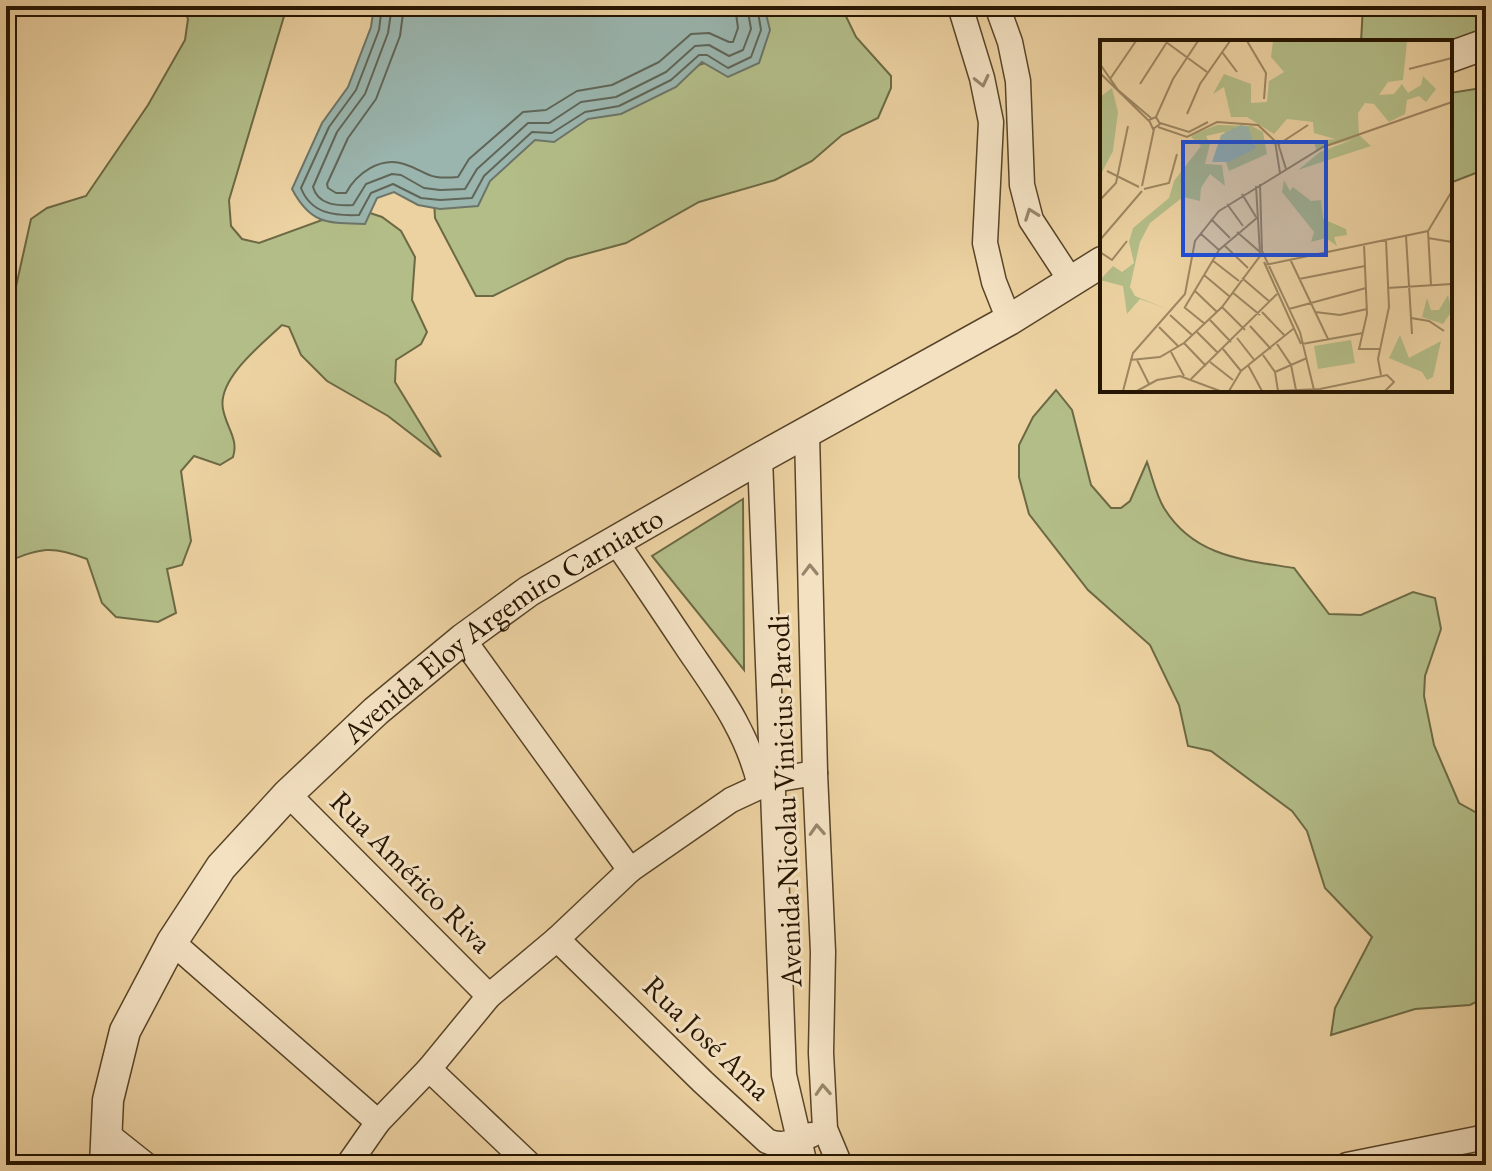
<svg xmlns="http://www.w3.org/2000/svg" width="1492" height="1171" viewBox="0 0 1492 1171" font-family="'EB Garamond',serif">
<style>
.green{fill:#b3bd88;stroke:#6c6944;stroke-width:2}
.water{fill:#9ab5ae;stroke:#6c7568;stroke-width:2}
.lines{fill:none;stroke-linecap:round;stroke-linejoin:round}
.shore{stroke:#606557;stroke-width:2}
.minor-casing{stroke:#584428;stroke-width:27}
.tertiary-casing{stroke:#584428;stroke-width:33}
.minor{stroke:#f3e1c2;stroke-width:24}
.tertiary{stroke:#f3e1c2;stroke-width:30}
.oneway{stroke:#97856b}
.labels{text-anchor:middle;stroke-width:6;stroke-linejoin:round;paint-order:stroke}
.street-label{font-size:30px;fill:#261500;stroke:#f3e1c2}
.inset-road{fill:none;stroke:#9d8661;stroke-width:2}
.view{fill:#1d4ed8;fill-opacity:0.15;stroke:#1d4ed8;stroke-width:4}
.inset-edge{fill:none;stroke:#261500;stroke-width:4}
</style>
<rect width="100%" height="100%" fill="#ecd1a1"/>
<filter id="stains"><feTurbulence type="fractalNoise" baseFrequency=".0025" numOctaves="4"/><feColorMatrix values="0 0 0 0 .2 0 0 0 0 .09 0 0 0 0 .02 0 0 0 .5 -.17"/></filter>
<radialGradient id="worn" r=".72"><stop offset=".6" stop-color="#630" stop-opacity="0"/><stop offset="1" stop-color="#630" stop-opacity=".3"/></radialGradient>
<g class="green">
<path d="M183,6H284L285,13L229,200L231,226L242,239L259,243L355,208L382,217L401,231L415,257L412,300L427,332L421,344L396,360L395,382L441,457L388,416L327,381L301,355L289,327L282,325C262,344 217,379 223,409C226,427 239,439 233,457L220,465L194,456L181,471L191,541L182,565L167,569L176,613L158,622L116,617L102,603L87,559C51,545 42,548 6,562V312L13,300L31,219L47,208L86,196L148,105L185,40L188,19Z"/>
<path d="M716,6H841L856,37L891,76V88L878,118L842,135L812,161L775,180L699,202L626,243L567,259L493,296H476L435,218L434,199L440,185L662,78L716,59Z"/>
<path d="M1363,6H1486V40L1361,42Z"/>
<path d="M1475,89H1486V169L1450,183V93Z"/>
<path d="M1056,390L1072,410L1091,485L1111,508H1121L1130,501L1147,462C1152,476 1156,495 1164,508C1194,557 1244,560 1294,568L1329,614L1361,615L1413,592L1435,598L1441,629L1425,676L1424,696L1434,745L1459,803L1486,818V997L1470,1005L1415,1009L1331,1035L1335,1008L1372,937L1325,888L1307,831L1292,811L1211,751L1188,746L1179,705L1150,645L1088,590L1029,514L1019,477V445L1033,417Z"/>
<path d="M743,499L744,670L652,556Z"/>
</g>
<path class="water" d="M374,6H764L770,30L759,63L728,77L702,62L676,87L621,114L588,119L554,142L535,140L490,181L478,206L440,209L418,205L394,192L377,198L365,224C328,223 311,225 292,189L322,123L348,87L371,27Z"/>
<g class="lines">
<g class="shore">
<path d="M382,6L379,30L356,90L329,127L301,188C311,214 335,216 359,215L371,193L393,184L421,198L440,200L472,198L484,176L532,132L552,133L585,112L619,106L671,80L699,55H707L728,68L751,57L761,30L757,6"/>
<path d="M392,6L388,33L365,94L337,132L313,187C318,205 337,206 353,205L366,184L392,174L401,175L424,188L440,190L465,189L477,169L528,123H549L581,102L616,97L666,72L695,46L709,45L729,56L743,50L751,29L747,6"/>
<path d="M404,6L400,36L376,99L348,138L327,184L328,188L336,193H346C356,174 380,156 404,164C429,172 426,180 458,177L469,159L523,112L546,110L577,91L612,85L659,62L691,34L709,33L729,42H733L738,28L735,6"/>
</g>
<g class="minor-casing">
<g id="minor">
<path d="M960,6L982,78L991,122L985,243L994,282L1009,320"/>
<path d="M997,6L1010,42L1018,81L1022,185L1031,220L1071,281"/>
<path d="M807,433L815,773L823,952L821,1053L825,1129L840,1165"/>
<path d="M760,458L784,1075L805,1165"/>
<path d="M616,542C641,578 665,614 689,650C719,694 748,733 760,786"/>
<path d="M463,639L630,870"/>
<path d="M288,794L489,996"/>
<path d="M557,939L703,1082L767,1141C783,1148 795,1141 811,1135"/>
<path d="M172,942L378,1122"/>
<path d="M429,1069L530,1165"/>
<path d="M107,1134L146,1165"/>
<path d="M348,1165L378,1122L429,1069L489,996L557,939L630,870L731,800L774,780L815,773"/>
<path d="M1347,1165L1486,1137"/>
</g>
</g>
<g class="tertiary-casing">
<g id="tertiary">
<path d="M1450,57L1486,44"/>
<path id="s1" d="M105,1165L108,1100L125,1031L172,942L221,867L288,794L376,711L463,639L529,591L760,458L1009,320L1102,262"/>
</g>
</g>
<use href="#minor" class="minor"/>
<use href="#tertiary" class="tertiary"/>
</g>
<defs><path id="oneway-chevron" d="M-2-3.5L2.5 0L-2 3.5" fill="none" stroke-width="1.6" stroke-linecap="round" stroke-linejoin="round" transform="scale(2)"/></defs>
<g class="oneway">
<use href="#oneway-chevron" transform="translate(982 81) rotate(77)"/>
<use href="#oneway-chevron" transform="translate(1031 214) rotate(-110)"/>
<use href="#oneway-chevron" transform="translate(810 570) rotate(-91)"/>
<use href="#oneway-chevron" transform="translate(817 830) rotate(-93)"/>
<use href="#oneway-chevron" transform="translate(823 1090) rotate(-93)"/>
</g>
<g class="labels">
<g class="street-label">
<text dy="10" stroke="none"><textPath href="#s1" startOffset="700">Avenida Eloy Argemiro Carniatto</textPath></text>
<text transform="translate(785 801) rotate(-92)" y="10">Avenida Nicolau Vinicius Parodi</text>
<text transform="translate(411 872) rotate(45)" y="10">Rua Américo Riva</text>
<text transform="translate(707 1038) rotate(44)" y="10">Rua José Ama</text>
</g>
</g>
<g transform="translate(1100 40)">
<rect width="352" height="352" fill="#ecd1a1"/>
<path d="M173,1L307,2L303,40L288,42L279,55L294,54L302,44L308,53L321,45L323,36L336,49L326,62L319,56L307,60L305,74L289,82L274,64L265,63L258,73L259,95L271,106L198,130L220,112L254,99L216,110L214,101L235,99L214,93L213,82L187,79L174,94L147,77H131L124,47L113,54L124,34L151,44V63L167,62L169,41L184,32L171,17ZM12,48L18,72L13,111L0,136V57ZM117,85L152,86L163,92L167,114L129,131L125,120L152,108L124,92L106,96L110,104L105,124L122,125L125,146L110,134L101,148L100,161L83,157L50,183L40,202L30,247L35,256L67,269L40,259L27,274L23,246L0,240L13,226L22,232L34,223L29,202L33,188L69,158L74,141L101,106L91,97L94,94ZM184,140L190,151L193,147L211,161L221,160L223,179L246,189L247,195L234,197L237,206L226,198L211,202L214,192L182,152ZM348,255L352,271L343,284L322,277L327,258L331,270H339ZM300,295L309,318L341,301L333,337L327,340L322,332L289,318ZM251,300L255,323L218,329L214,306Z" fill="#b3bd88"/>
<path d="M141,85L148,87L156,108L129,122H112L121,95Z" fill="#9ab5ae"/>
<path class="inset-road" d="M147,1L166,33L164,59M66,2L107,32M122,12L137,32M0,24L18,50L51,78M309,29L352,18M0,33L49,81M10,39L36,1M40,44L67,2M87,74L100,44L130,1M56,77L60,84L53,89L49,80L56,77L73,39L98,1M60,83L89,92L108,82M58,87L87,97L117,82L158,85L175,101L180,133M177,100L186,129M179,104L208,85M7,131L39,147M160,144L162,211L200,292L214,350M42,146L54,89M156,146L160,213M44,149L69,143L77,114M142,154L156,177M0,160L16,143L28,86M127,164L143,186M111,179L130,198M328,191L331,245M137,192L160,212M100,193L119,210M306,196L312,294M328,198L352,202M0,200L42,151M264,204L267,274L259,309H280M124,205L148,228M0,212L12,220L27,201M190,219L228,299M112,220L139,241M164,222L201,304M165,225L328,191L352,151M104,235L129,256M142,238L170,262M199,239L265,226M287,248L352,244M94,250L117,272M132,252L160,275M84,267L105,284M85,267L119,210L158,177M122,267L145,290M189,269L266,248M162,272L185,296M215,272L240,275L267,269M70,275L92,295M311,278L329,281L344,291M110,280L131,302M150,286L171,309M59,287L79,307M97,292L118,313M137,298L155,321M84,303L106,326M177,304L191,325L196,350M202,304L263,293M123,309L141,331M71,312L84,336M163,315L175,332L178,351M30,320L60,317L84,303L122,267L163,212M37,320L49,344M110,322L133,340M148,325L162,351M175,332L207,318M281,335L278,319L289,267L286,200M91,339L177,254M23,351L33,313L85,254L95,201L119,171L223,107L352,62M37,351L57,340L80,336L120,351M129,351L141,331L193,289M177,351L220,349L287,335L294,342L285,351"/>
<path class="view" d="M83,102H226V215H83Z"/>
<rect width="352" height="352" class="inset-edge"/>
</g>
<rect width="1492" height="1171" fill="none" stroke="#ecd1a1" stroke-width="32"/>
<rect x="8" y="8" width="1476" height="1155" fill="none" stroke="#261500" stroke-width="4"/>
<rect x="16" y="16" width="1460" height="1139" fill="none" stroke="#261500" stroke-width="2"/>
<rect width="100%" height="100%" filter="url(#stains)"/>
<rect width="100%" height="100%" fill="url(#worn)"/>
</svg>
